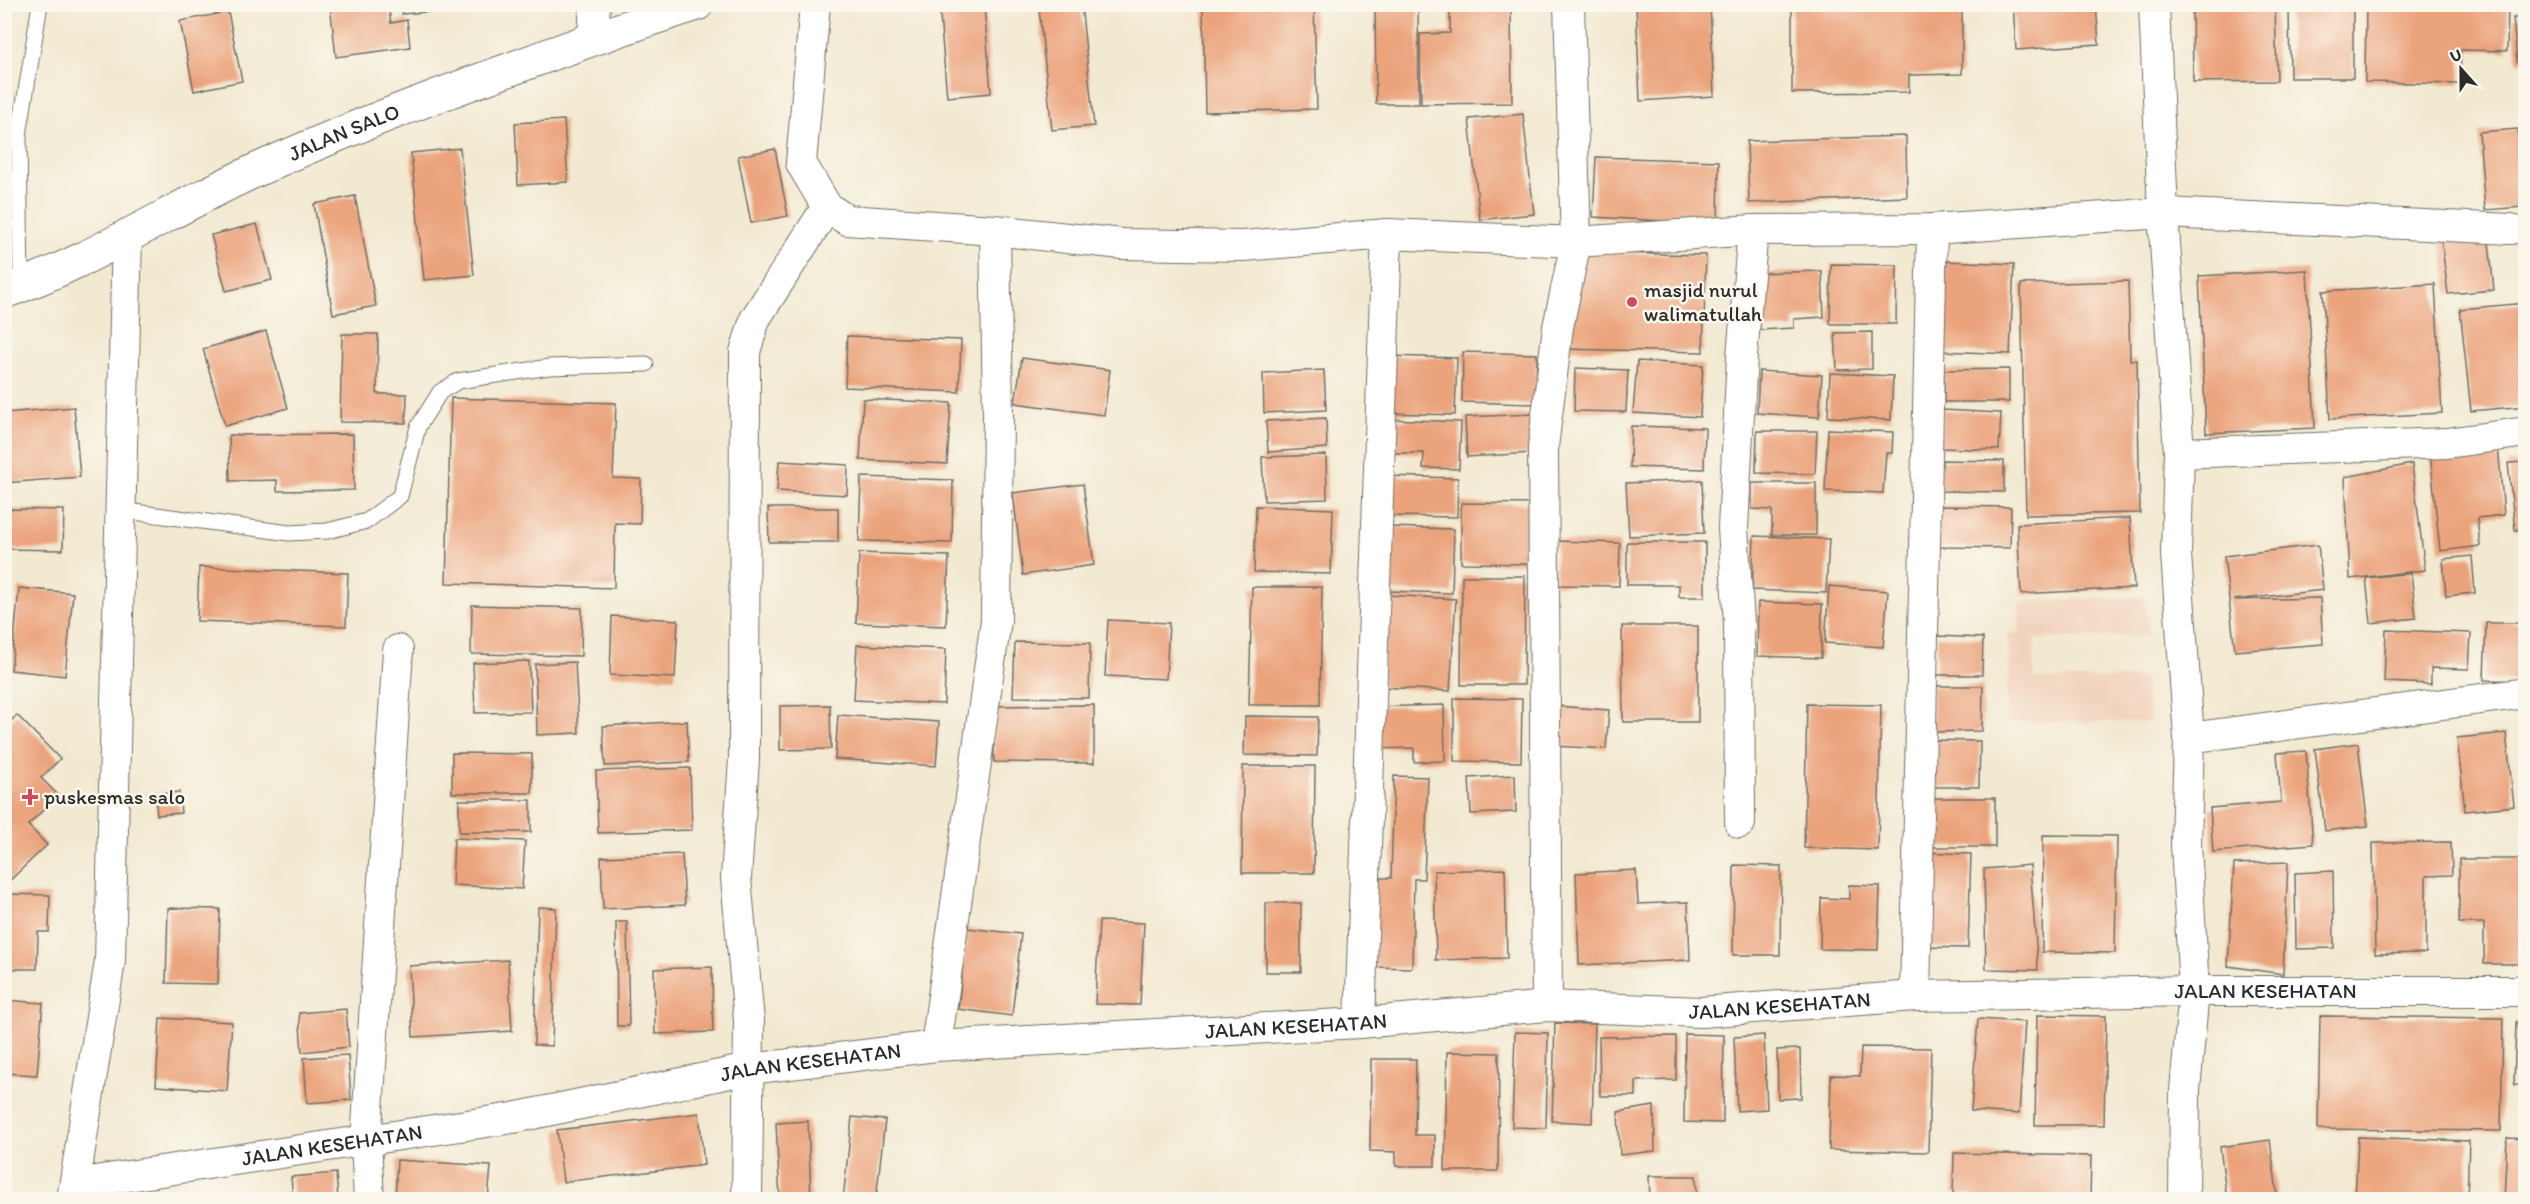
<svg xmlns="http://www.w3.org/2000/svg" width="2530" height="1204" viewBox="0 0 2530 1204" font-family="Itim,sans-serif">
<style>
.built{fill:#f2d4be}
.building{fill:#eba37c}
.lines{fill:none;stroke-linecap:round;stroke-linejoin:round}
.lane-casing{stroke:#716e65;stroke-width:17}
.street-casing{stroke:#716e65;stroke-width:32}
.secondary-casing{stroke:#716e65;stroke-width:35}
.lane{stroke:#fff;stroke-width:15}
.street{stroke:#fff;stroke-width:30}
.secondary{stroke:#fff;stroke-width:33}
.poi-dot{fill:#d1495b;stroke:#fbf7ec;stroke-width:2}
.labels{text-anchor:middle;stroke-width:5;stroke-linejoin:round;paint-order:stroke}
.street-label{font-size:21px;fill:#2b2b2b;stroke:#fbf7ec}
.poi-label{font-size:21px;fill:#2b2b2b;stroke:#fbf7ec;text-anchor:start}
</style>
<rect width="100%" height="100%" fill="#fbf7ec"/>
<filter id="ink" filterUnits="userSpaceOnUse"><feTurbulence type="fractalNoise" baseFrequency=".0167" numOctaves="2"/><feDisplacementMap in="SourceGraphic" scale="12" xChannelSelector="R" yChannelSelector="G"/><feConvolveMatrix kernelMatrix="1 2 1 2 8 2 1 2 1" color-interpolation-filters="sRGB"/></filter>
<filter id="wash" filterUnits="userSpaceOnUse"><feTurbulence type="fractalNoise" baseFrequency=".008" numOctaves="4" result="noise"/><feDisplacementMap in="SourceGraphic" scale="24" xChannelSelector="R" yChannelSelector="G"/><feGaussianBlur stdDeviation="1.35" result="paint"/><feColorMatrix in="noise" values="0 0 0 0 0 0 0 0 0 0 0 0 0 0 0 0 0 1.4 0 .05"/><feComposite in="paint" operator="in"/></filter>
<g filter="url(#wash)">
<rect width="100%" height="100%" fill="#f2e9d1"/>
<path class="built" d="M2144,597L2149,635L2034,639L2035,679L2144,678L2150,722H2008L2007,679H2010L2008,634L2019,633L2020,601Z"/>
<g id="blocks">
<g class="building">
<path d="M330,4H388L391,23L407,20L410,47L336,57Z"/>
<path d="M401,4H489V7L402,14Z"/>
<path d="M939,4H984L991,93L947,97Z"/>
<path d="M1081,4L1094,126L1052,130L1039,9Z"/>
<path d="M1203,4H1314L1317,109L1205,112Z"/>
<path d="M1375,4H1418L1419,104H1376Z"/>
<path d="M1636,4H1710L1714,96L1640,101Z"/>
<path d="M2013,4H2096L2099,44L2016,50Z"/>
<path d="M2192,4H2275L2277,81L2193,82Z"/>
<path d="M2289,4H2353V78H2290Z"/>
<path d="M2366,4H2508L2507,51L2461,50L2460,84L2365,82Z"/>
<path d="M2519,4H2526V61L2517,62L2513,18H2520Z"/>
<path d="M1792,5H1962V74L1909,75V92L1792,93Z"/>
<path d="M1511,6L1512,103L1421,104L1420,34L1450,33V7Z"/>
<path d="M228,12L242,81L194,91L180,21Z"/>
<path d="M1523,114L1534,214L1480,220L1469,119Z"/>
<path d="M564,120L568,182L518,185L515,123Z"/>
<path d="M2518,129L2523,207L2485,210L2479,132Z"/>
<path d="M1906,136L1907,197L1749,203L1747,141Z"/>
<path d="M4,140H11L14,207L4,208Z"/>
<path d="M460,148L474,275L424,280L411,153Z"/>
<path d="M775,149L788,216L751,223L738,156Z"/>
<path d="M1596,157L1719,161L1718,224L1593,217Z"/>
<path d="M355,196L376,306L333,314L314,204Z"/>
<path d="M257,224L272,280L226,291L211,235Z"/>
<path d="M2488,233L2494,290L2448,294L2441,238Z"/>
<path d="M1560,252L1706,255L1703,352L1558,349Z"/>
<path d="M1947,261L2014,264L2010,354L1942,351Z"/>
<path d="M1831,264L1897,265L1896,324H1830Z"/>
<path d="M2307,270L2315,428L2206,433L2199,276Z"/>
<path d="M1822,271L1824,317L1794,319V328L1760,330L1758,273Z"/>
<path d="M2128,281L2130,360H2137L2140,513L2026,515L2021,284Z"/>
<path d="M2435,284L2442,413L2330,419L2323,291Z"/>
<path d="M2526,303V406L2471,411L2460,309Z"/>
<path d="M266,331L288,408L225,426L203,349Z"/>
<path d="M1872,332V369L1837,370L1835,333Z"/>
<path d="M342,334H378L377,394H407L406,423L340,422Z"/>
<path d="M847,336L961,340L959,392L845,387Z"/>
<path d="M1463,352L1537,354L1536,404L1462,402Z"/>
<path d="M1388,356L1457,358L1455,415L1386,413Z"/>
<path d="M1022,358L1110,370L1104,415L1015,403Z"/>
<path d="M1637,361L1703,365L1700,417L1633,413Z"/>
<path d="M1575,368L1628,370L1626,412L1574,411Z"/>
<path d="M2009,369V402H1944V370Z"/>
<path d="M1324,370L1326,410L1264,413L1263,373Z"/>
<path d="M1759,371L1822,375L1819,417L1757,413Z"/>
<path d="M1830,373L1893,376L1891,420L1828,417Z"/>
<path d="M451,398L616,403L613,478L641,479L640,524L615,523L614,588L446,583Z"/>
<path d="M863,399L951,403L947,464L860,460Z"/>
<path d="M74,407L80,477L4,483V413Z"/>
<path d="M1943,410L2001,413L1999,450L1940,448Z"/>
<path d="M1533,414L1535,453L1467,457L1465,417Z"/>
<path d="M1326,418L1327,448L1268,452L1266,421Z"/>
<path d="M1388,419L1461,422L1459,469L1423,468L1424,453H1387Z"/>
<path d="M1631,426L1705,428L1704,469L1630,467Z"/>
<path d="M1828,429L1893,432L1892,453H1886L1883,493L1825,491Z"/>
<path d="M1757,431H1817L1815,474L1756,473Z"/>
<path d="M353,434L354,490L277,491V480L230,481L229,435Z"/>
<path d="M2498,445L2504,515L2477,518L2480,546L2440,551L2430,452Z"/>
<path d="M1326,455L1327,499L1264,501L1262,457Z"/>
<path d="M1938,460L2004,461V492L1938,491Z"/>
<path d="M779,461L848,465L847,495L777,491Z"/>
<path d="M2526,462V529L2515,530L2508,463Z"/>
<path d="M2412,464L2425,570L2350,579L2345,477Z"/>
<path d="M1384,476L1458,478L1457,517L1383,516Z"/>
<path d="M861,477L953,480L952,543L859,541Z"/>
<path d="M1702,480L1704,533L1629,536L1626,483Z"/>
<path d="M1752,483H1816V535H1772V510L1752,509Z"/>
<path d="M1083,484L1094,565L1023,575L1013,493Z"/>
<path d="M1461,503L1533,504L1532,564L1461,563Z"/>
<path d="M1256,506L1333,509L1331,574L1254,572Z"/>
<path d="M1938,506L2011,507L2010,548L1938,547Z"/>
<path d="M768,508H838V542H769Z"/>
<path d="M4,509L64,510L63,550L4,549Z"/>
<path d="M2130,518L2134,588L2021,594L2017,524Z"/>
<path d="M1387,527L1454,529L1452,593L1384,591Z"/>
<path d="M1754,536L1829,539L1826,593L1752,590Z"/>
<path d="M1556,541L1620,543L1619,586L1555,585Z"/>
<path d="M1627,542H1705V597H1679V585H1627Z"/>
<path d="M2318,545L2323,590L2234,600L2320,598L2323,644L2235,651L2224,556Z"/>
<path d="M859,553L949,556L946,626L856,623Z"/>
<path d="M2472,556L2475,593L2446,596L2443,559Z"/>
<path d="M199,567L348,573L346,626L197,621Z"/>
<path d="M2411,573L2416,618L2371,623L2366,578Z"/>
<path d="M1462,576H1525L1524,685H1461Z"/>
<path d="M1829,586L1888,591L1883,647L1825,643Z"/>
<path d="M1252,587H1322L1320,705H1249Z"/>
<path d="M19,588L73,593L65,676L11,670Z"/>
<path d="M1387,595L1456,599L1450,691L1382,687Z"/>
<path d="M1758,602L1822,604L1821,658L1757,656Z"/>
<path d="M472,605L582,608L581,656L471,654Z"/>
<path d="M612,616L678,620L675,678L610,675Z"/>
<path d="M1108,620L1169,623L1166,679L1105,676Z"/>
<path d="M2486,623H2526V681L2484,680Z"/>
<path d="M1622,626H1698V722H1623Z"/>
<path d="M2386,630L2471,633L2469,669L2431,668V684L2384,682Z"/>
<path d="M1937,636L1983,638L1982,675H1936Z"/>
<path d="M1015,642L1090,643L1089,698L1013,697Z"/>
<path d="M857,645L946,649L944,704L854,700Z"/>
<path d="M529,661L531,712L475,713L473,663Z"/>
<path d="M575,662L579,733L537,735L535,664Z"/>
<path d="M1932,686H1983L1982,731L1932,732Z"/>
<path d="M1454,698L1522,699L1521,762L1454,761Z"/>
<path d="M1807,704L1881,705L1878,850L1804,848Z"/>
<path d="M830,705L831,749L780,750V706Z"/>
<path d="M1094,705V763L994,762V706Z"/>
<path d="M1444,705L1445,761L1414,762V748L1373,749L1371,707Z"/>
<path d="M1556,706L1609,710L1606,749L1553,746Z"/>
<path d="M17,715L60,759L41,778L58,795L28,825L47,845L4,886V728Z"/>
<path d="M838,715L939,722L936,766L835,759Z"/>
<path d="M1245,716L1318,717L1317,756L1244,755Z"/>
<path d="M687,721L689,762L605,766L603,726Z"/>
<path d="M2506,733L2514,806L2465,811L2457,738Z"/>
<path d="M1926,740L1980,741L1979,787H1925Z"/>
<path d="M2358,743L2368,826L2325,831L2315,749Z"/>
<path d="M2306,751L2313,844L2213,852L2210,808L2281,802L2277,753Z"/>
<path d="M452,753L532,754V793H452Z"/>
<path d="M1243,766H1315L1314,873H1242Z"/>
<path d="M690,768L692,830L598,833L596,771Z"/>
<path d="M1515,775L1516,812L1471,814L1469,778Z"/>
<path d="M1394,776L1428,777L1424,879H1414L1412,968L1372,967L1374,878H1391Z"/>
<path d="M179,792L181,813L157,815L155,794Z"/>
<rect x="1921" y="798" width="74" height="49"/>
<rect x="459" y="800" width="72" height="32"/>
<path d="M2043,835L2117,836L2115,953L2042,952Z"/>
<path d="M454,838L525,841L522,889L452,885Z"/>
<path d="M2451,842L2452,875L2426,876V953L2375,954L2373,843Z"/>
<path d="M1919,852L1971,854L1968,948L1916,947Z"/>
<path d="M682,854L685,905L603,909L601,857Z"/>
<path d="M2459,859H2526V964H2484V923H2459Z"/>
<path d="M2288,862L2283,974L2228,966L2234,864Z"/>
<path d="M1734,865L1781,866L1780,955H1733Z"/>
<path d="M2030,865L2038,970L1986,969L1984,869Z"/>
<path d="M1505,869L1507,958L1436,960L1434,871Z"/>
<path d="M1636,870L1638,904L1688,902L1690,960L1579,965L1576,873Z"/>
<path d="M2333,871L2334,948L2296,949L2295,873Z"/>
<path d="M1849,885L1880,886L1878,950L1820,949L1821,898L1849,899Z"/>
<path d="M4,894L50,895L49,932H38L37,969H4Z"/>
<rect x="1266" y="903" width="35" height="69"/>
<path d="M538,907L556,908L552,1046L534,1045Z"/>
<path d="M168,908L220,909L218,984L166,983Z"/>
<path d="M1099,921L1144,923L1140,1005L1095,1004Z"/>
<path d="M616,922H627L629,1026H617Z"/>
<path d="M967,928L1021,934L1012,1016L958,1009Z"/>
<path d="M508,960L512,1031L413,1037L409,966Z"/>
<path d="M712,967L713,1032L655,1034L654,969Z"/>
<path d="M4,1000L43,1003L37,1075L4,1073Z"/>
<path d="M346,1009L349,1047L302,1052L299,1013Z"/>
<path d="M2037,1015L2106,1016L2104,1125H2035Z"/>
<path d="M2320,1016L2503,1018L2501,1131L2318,1129Z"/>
<path d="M160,1018L232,1022L227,1091L156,1086Z"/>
<path d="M1978,1019L2025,1022L2019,1114L1971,1111Z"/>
<path d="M2516,1022H2526V1085H2514Z"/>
<path d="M1555,1023L1595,1024L1592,1123L1552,1121Z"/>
<path d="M1515,1032L1548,1033L1546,1128L1512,1127Z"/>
<path d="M1685,1034L1724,1035L1723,1123L1684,1122Z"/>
<path d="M1764,1035L1767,1109L1737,1111L1734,1037Z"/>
<path d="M1676,1036V1080L1636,1081V1096H1600L1599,1037Z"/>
<path d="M1861,1047L1931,1048L1928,1152L1829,1150L1831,1075L1860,1076Z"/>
<path d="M1800,1049L1801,1098L1778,1099L1777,1050Z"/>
<path d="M1447,1052L1499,1053L1498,1171H1445Z"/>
<path d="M348,1055L351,1100L307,1103L304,1058Z"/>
<path d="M1371,1059H1416L1415,1135H1435V1166H1396V1152L1370,1151Z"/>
<path d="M1654,1106L1655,1151L1620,1155L1618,1112Z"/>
<path d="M699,1113L704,1165L563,1182L557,1130Z"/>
<path d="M852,1117L885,1120L876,1200H843Z"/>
<path d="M808,1121L811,1200H780L776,1123Z"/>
<path d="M2358,1137L2469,1141L2467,1200H2355Z"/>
<path d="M2507,1138L2526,1139V1200H2504Z"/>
<path d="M2270,1140L2278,1200H2227L2220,1147Z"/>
<path d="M1954,1153L2091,1156L2090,1200H1973V1195L1953,1194Z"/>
<path d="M397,1160L491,1166L488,1200H395Z"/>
<path d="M336,1173L338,1200H293L291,1177Z"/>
<path d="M1649,1176H1696L1697,1200H1650Z"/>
</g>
</g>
</g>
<g filter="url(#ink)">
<use href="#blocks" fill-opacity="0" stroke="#716e65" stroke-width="1.5"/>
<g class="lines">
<g class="lane-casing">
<g id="lane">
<path d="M21,286L19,135L40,4"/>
<path d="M120,510L289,533L327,531L367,521L400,496L418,427L440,392L458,381L549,367L646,364"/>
</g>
</g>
<g class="street-casing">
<g id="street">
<path d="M815,4L801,163L827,207L847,220L995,230L1122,244L1243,246L1387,234"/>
<path d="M2154,4L2163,213L2179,453L2176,554L2189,738L2186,844L2194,991L2185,1090L2184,1200"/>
<path d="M593,39L595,4"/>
<path d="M2179,453L2447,443L2526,432"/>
<path d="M2189,738L2526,693"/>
<path d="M1740,823L1739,624L1733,528L1742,356L1753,230"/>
<path d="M1915,996L1932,229"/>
<path d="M1547,1006L1543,447L1558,327L1576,242L1569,4"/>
<path d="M1360,1023L1387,234L1576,242L1753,230L1932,229L2163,213L2511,229"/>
<path d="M936,1046L996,620L998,415L995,230"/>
<path id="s1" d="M75,1184L513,1118L749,1069L936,1046L1360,1023L1547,1006L1701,1012L1915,996L2194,991H2526"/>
<path d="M72,1200L110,961L127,234"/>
<path d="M369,1200L366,1141L398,650"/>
<path d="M747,1200L749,1021L736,878L744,759L745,352L755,319L827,207"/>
</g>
</g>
<g class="secondary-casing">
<g id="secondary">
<path id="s2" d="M4,292C90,262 168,211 250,173C334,134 421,101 508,70C570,47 633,24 697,4"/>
</g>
</g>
<use href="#lane" class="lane"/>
<use href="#street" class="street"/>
<use href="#secondary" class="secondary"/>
</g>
</g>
<g class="poi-dot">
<circle cx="1632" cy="302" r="6"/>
<path d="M27 788h6v6h6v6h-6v6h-6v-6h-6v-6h6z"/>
</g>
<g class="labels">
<g class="street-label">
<text dy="7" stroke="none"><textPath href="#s2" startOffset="376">JALAN SALO</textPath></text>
<text dy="7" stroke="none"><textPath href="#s1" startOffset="2204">JALAN KESEHATAN</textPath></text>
<text dy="7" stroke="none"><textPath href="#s1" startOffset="1718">JALAN KESEHATAN</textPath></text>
<text dy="7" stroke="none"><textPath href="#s1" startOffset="1233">JALAN KESEHATAN</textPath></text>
<text dy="7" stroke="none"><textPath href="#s1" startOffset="746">JALAN KESEHATAN</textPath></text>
<text dy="7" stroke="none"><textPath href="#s1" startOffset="260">JALAN KESEHATAN</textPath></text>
</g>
<g class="poi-label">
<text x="1644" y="297">masjid nurul<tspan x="1644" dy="24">walimatullah</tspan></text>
<text x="44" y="804">puskesmas salo</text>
</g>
</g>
<rect width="2530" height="1204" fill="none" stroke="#fbf7ec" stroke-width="24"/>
<g transform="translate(2461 69) rotate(339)" stroke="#fbf7ec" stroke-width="4.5" paint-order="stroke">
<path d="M0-4.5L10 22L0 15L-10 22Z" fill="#2b2b2b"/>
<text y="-9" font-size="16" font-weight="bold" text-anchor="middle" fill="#2b2b2b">U</text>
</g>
</svg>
